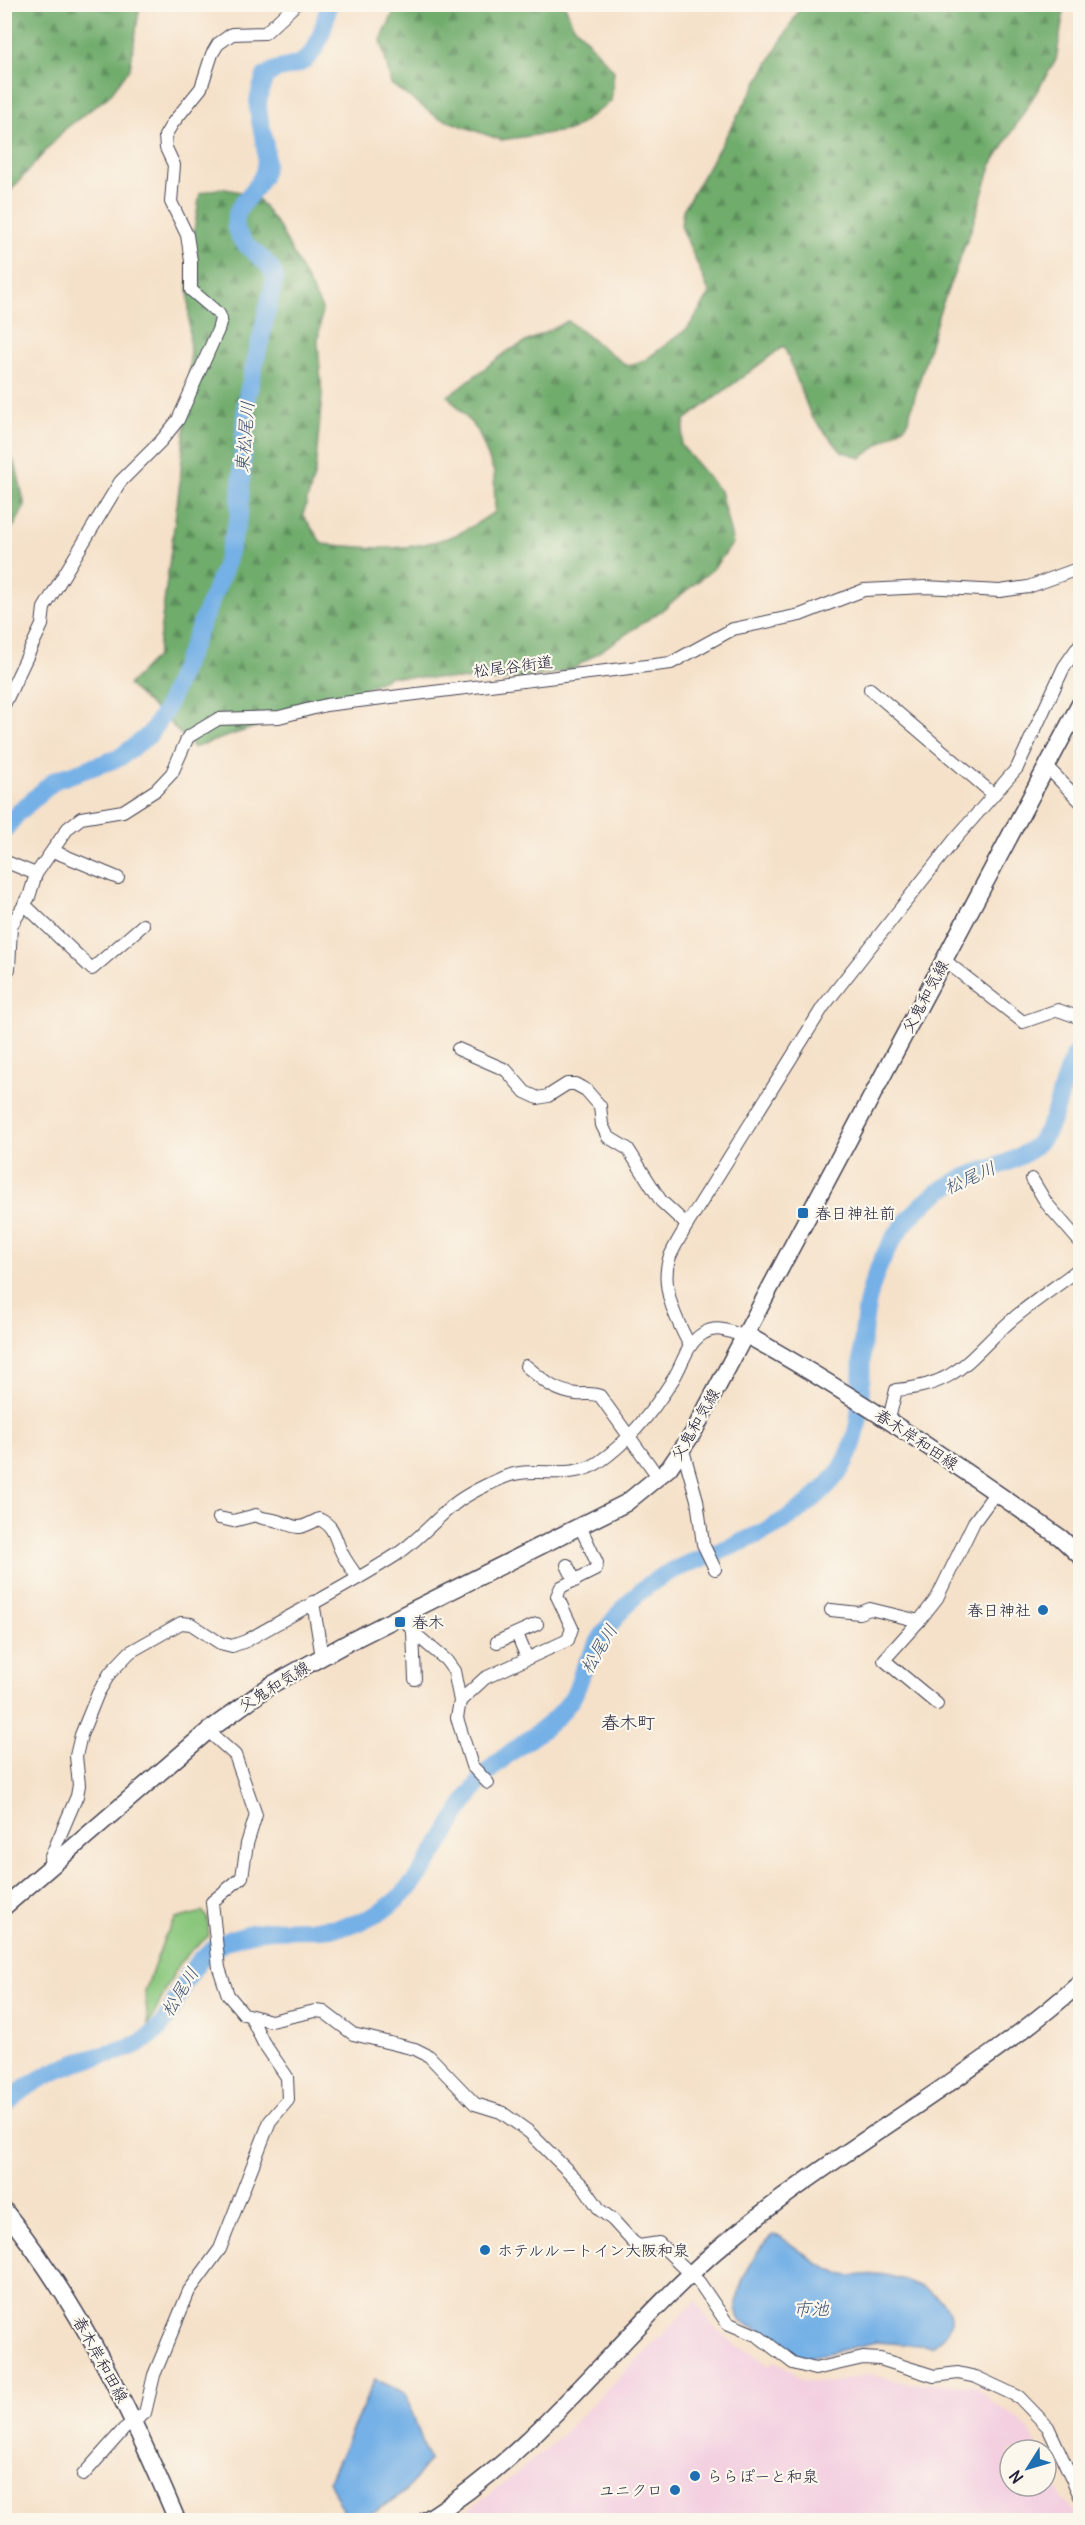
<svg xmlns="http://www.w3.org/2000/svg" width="1085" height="2525" viewBox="0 0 1085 2525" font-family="Delius,'Klee One',sans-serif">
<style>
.built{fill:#f3cfe0}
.green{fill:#8ac77d;stroke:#56745c;stroke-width:1.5}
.forest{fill:url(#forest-firs);stroke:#486754;stroke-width:1.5}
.water{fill:#75b0e6;stroke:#4c6990;stroke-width:1.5}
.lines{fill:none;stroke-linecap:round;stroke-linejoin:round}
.river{stroke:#75b0e6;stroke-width:18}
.street-casing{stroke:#423f50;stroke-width:14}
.secondary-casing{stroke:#423f50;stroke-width:19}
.street{stroke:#fff;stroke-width:12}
.secondary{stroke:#fff;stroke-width:16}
.poi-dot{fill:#1f6fb2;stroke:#fbf7ec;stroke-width:2}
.labels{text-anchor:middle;stroke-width:4.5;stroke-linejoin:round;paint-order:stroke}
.street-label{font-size:16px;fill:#22223b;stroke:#fbf7ec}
.poi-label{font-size:16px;fill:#22223b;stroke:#fbf7ec;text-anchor:start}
.water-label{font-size:18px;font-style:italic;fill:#3f5477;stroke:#fbf7ec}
.neighbourhood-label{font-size:18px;fill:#22223b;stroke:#fbf7ec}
</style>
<defs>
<pattern id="forest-firs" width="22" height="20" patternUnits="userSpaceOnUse" patternTransform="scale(1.5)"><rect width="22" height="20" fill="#6fac6c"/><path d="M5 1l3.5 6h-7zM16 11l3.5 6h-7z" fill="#5b8c5a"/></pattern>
</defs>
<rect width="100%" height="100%" fill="#fbf7ec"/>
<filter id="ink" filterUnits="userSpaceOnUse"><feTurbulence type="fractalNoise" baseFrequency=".0167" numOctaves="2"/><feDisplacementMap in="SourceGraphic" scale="12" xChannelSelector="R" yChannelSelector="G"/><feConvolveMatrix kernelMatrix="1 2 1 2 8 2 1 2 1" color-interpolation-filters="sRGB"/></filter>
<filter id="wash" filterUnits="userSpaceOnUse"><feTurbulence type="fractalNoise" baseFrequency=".008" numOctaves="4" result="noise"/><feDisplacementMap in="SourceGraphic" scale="24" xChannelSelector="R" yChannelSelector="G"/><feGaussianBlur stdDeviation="1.35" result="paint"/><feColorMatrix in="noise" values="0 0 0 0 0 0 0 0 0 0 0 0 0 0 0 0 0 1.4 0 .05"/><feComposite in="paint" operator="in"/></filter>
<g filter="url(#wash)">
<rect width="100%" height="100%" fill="#f5e1c9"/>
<path class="built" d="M696,2301L711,2324L737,2347L750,2351L769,2366L775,2361L791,2370L801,2380L829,2383L871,2374L906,2383L973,2385L978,2387L991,2401L1017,2418L1028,2429L1039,2450H1010V2486H1046V2475L1080,2520H453L487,2497L550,2446Z"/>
<path class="green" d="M202,1912L207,1917L209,1936C196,1946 184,1956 176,1970C164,1989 160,2006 148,2025L145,1991L165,1936L176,1919Z"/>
<g class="forest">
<path d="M5,4L140,5L130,68L109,96L65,129L5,197Z"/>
<path d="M397,5H565L572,23L614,71L611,101L572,130L501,140L437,117L391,84L381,40Z"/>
<path d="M802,5H1065L1056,60L991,166L972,227L939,313L907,424L861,458L841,451L811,416L784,346L685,420L681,445L720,491L733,543L713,569L661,611L570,671L495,681L390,676L351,695L193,748L171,724L128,685L157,656L180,481L190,365L188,270L200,193L221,188L255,195L279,227L322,309L318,342L322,396L315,473L303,515L322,544C369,548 404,553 450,537C466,532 481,520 495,512L494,472L478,431L448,396L508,351L568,321L627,366L645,360L688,328L710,294L681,226L683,210Z"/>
<path d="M5,445L16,466L25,506L14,526L5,530Z"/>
</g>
<g class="water">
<path d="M773,2235L781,2237C800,2250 821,2270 844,2275C857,2278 871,2272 885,2275C918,2281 984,2311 932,2346L876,2342L802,2359C787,2350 776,2337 760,2330C753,2326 744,2327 740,2320C727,2301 756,2246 773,2235Z"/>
<path d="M375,2379L405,2393L429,2460L405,2492L368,2516L353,2514L351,2520H344V2512L329,2481Z"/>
</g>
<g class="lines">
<g class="river">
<path d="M4,830L18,813L55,780L119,758L149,735L165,711L224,569L239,516L246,401L275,278C271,258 242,250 236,228C231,206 259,191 264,172C270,150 260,129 258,108C257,98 262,86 265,76C280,65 286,70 300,63C320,53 324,24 329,4"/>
<path d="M4,2106C28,2082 58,2068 89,2059C110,2053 133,2050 150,2036C183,2012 176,1966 225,1942C287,1912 340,1953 401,1896C433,1866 455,1810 485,1775C511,1746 547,1734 571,1700C577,1691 579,1681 583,1671C597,1640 620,1607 647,1586C666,1571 690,1563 713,1554C761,1535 809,1513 840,1470C867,1432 859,1379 863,1335C865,1311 870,1286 880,1264C897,1225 930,1190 971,1175C993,1167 1020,1161 1037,1144C1062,1119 1058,1075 1080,1048"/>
</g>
</g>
</g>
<g filter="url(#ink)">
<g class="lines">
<g class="street-casing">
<g id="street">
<path d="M870,689L993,794"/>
<path d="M4,705L42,625L44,608L120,482L161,441L178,420L218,330L221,319L219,314L191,290V261L187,235L171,202L174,165L166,148L165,136L172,124L201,88L212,54L218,44L232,34L265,33L296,4"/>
<path d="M1047,767L1080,801"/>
<path d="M53,851L118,878"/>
<path d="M4,861L36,874L68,828L81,818L123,811L156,790L172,773L188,737L218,719L279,717L326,705L671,663L733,629L800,615L864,590L925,587L1000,591L1028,587L1080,568"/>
<path d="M24,904L92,969L143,925"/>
<path d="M944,960L1023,1022L1058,1010L1080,1018"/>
<path d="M9,969L11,926L29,897L36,874"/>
<path d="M458,1049L506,1070L525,1092L538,1098L548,1096L567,1084H575L586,1090L600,1106L602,1125L608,1137L628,1149L661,1201L687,1225"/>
<path d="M1032,1179L1047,1204L1080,1242"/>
<path d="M690,1346C677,1321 660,1288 669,1259C673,1248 681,1236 687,1225L823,1007L955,839L1017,768L1064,667L1080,644"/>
<path d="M526,1366C545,1381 551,1390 576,1394C585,1395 591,1392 600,1396L659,1478"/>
<path d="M889,1419L896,1390C961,1385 970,1355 1014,1318C1035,1300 1059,1285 1080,1268"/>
<path d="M683,1450L697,1500L703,1544L715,1569"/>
<path d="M219,1518L233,1521L256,1515C264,1520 266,1518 274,1520C299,1526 292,1533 319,1519C334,1526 334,1535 340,1549C344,1559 352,1569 358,1578"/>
<path d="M567,1565L575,1581"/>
<path d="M313,1602L322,1657"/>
<path d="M831,1610L859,1613L870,1609L919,1621L937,1598L974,1522L996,1492"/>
<path d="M403,1616L413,1632L446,1660L454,1671L460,1701L457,1718L472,1766L488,1783"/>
<path d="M919,1621L884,1660L937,1704"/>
<path d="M413,1632L415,1679"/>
<path d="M517,1634L527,1658"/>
<path d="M497,1642L537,1624"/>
<path d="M460,1701L485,1678L568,1640L572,1628L557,1596L561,1587L595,1570L597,1563L580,1526"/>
<path d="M208,1731L235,1755L256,1815L247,1844L242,1877L212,1902L219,1968L228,1995L244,2014L271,2021L315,2011L324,2012L353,2034L415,2049L429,2056L475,2104L501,2112L529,2132L584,2187L600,2210L613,2220L633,2242L639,2246L659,2243L699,2282L727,2323L758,2336L793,2363L815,2369L863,2358L880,2359L934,2376L958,2373L976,2377L1019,2397L1048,2427L1080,2496"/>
<path d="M51,1866L50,1859L77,1796L79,1785L76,1756L81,1735L98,1693L110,1673L130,1652L181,1623L191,1624L220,1643L232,1646L246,1641C296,1612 348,1586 396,1555C417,1541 432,1523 451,1507C464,1495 486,1485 502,1478C533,1464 570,1482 599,1462C628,1442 653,1411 672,1381C683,1365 686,1343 704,1333C717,1325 730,1332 743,1336"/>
<path d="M83,2475L124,2429L145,2413L154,2375L189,2291L220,2249L270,2121L288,2100L287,2077L263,2042L251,2017"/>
</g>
</g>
<g class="secondary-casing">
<g id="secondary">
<path d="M743,1336L752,1338C859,1398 960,1467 1061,1538L1080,1556"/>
<path d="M4,1907L208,1731L271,1685L349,1642L626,1503L669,1468L693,1433L1080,704"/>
<path d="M4,2210C80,2305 130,2409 177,2520"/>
<path d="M426,2520C540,2450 618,2336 718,2249C832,2151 968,2083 1080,1983"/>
</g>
</g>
<use href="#street" class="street"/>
<use href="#secondary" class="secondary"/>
</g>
</g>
<g class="poi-dot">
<rect x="797" y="1207" width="12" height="12" rx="3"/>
<circle cx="1043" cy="1610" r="6"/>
<rect x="394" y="1616" width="12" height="12" rx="3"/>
<circle cx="485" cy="2250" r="6"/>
<circle cx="695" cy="2476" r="6"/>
<circle cx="675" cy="2490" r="6"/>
</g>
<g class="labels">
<g class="street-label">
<text transform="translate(513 666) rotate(-7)" y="6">松尾谷街道</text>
<text transform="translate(925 996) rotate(-62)" y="6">父鬼和気線</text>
<text transform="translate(695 1424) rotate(-60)" y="6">父鬼和気線</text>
<text transform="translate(917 1439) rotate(34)" y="6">春木岸和田線</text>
<text transform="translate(274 1686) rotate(-32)" y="6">父鬼和気線</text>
<text transform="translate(101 2359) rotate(61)" y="6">春木岸和田線</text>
</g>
<g class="poi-label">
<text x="815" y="1219">春日神社前</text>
<text x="1031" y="1616" text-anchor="end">春日神社</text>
<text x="412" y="1628">春木</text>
<text x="497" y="2256">ホテルルートイン大阪和泉</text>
<text x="707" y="2482">ららぽーと和泉</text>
<text x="663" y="2496" text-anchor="end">ユニクロ</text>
</g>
<g class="water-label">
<text transform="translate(245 437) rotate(-85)" y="6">東松尾川</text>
<text transform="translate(970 1178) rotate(-24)" y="6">松尾川</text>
<text transform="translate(599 1649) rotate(-59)" y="6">松尾川</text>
<text transform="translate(180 1992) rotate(-58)" y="6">松尾川</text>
<text x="811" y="2315">市池</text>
</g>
<g class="neighbourhood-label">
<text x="628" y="1729">春木町</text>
</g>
</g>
<rect width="1085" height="2525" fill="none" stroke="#fbf7ec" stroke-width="24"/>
<g transform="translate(1028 2468) rotate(233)"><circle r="28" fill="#fbf7ec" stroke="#a4a2a5" stroke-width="1.5"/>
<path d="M0-4.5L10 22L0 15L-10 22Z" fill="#1f6fb2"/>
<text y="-9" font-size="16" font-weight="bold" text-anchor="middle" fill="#22223b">N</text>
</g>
</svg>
